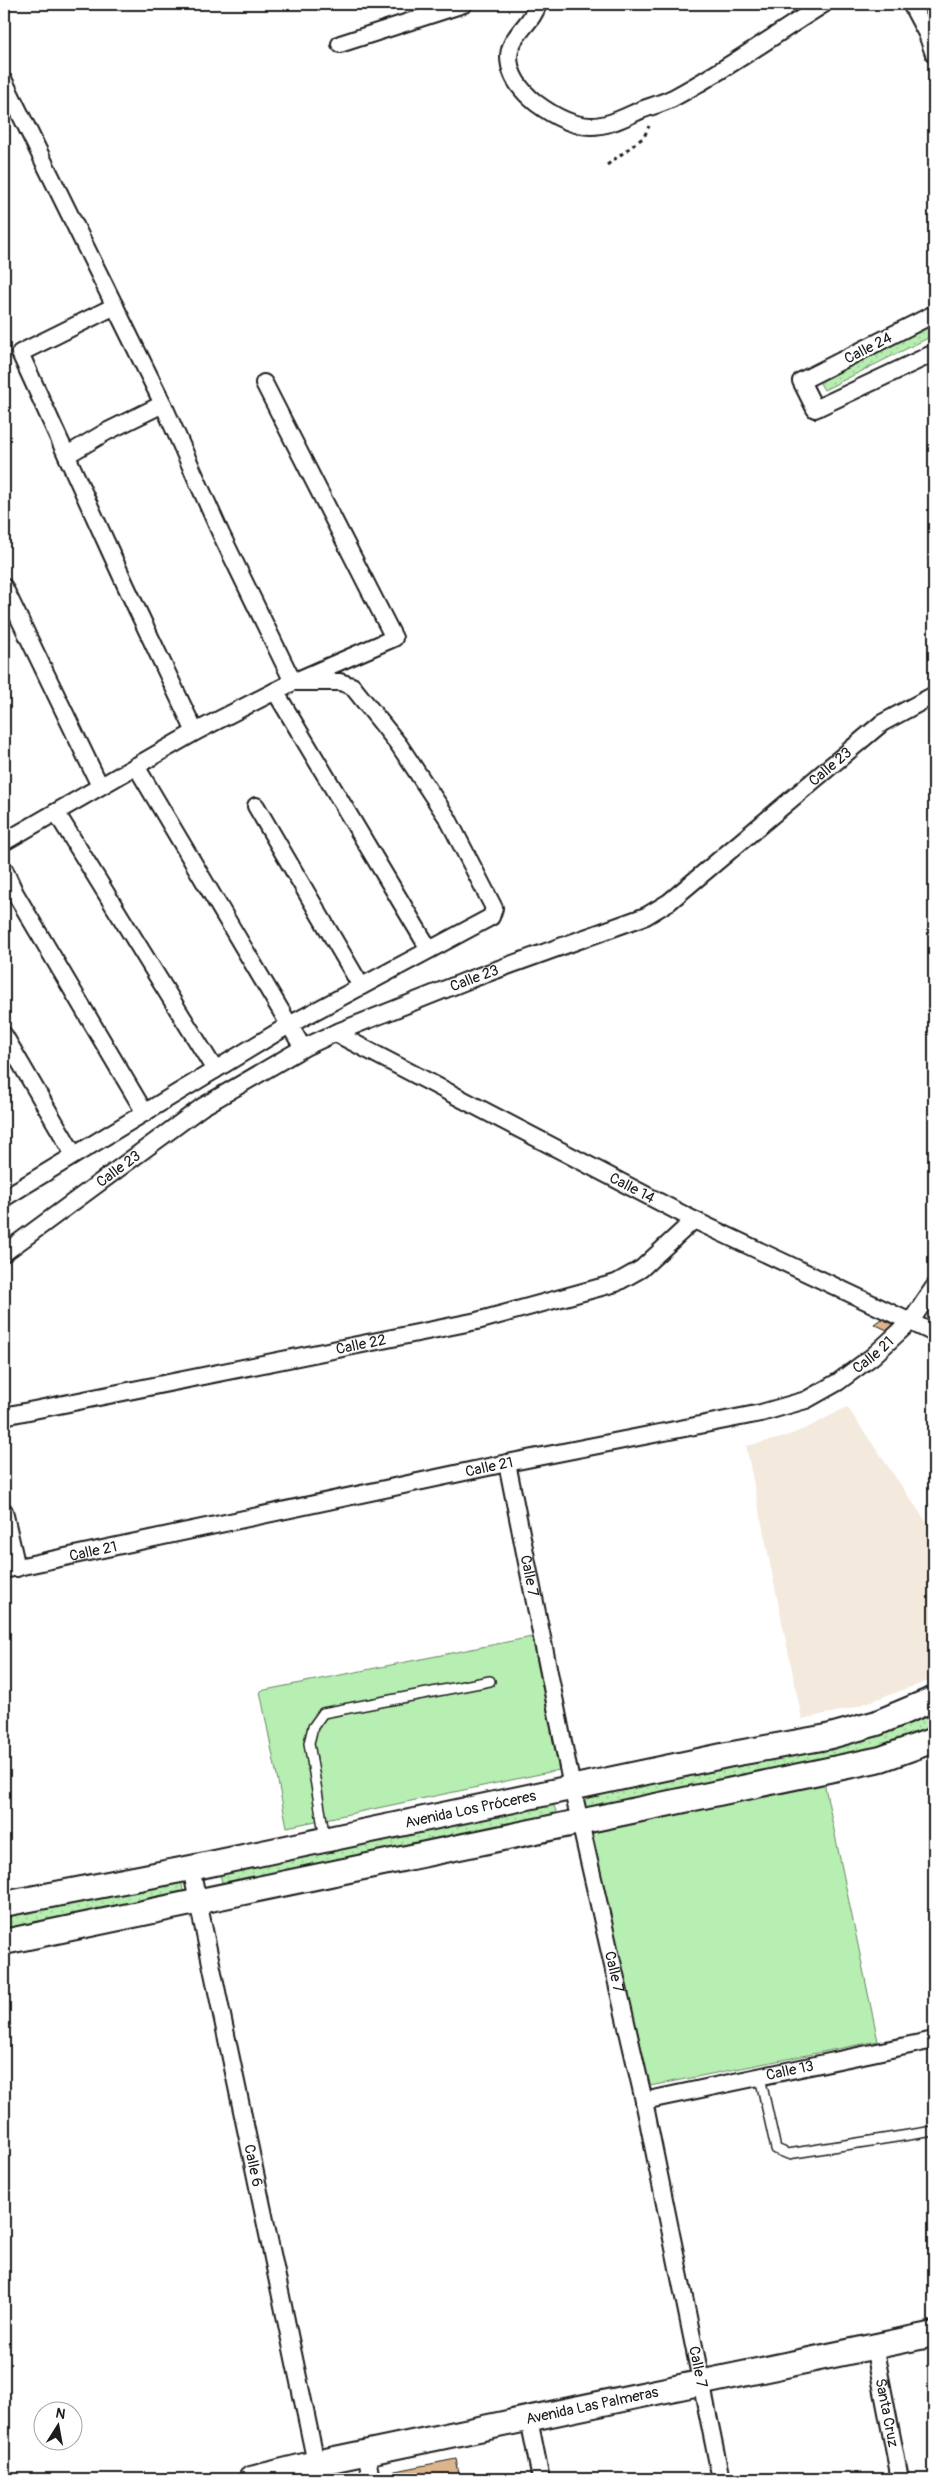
<svg xmlns="http://www.w3.org/2000/svg" width="938" height="2483" viewBox="0 0 938 2483" font-family="Pangolin,sans-serif">
<style>
.built{fill:#f4e9dd}
.grass{fill:url(#grass-dots);stroke:#6a8566}
.park{fill:#b7eeb1;stroke:#6a8566}
.building{fill:#dcb58d;stroke:#1c1c1c}
.lines{fill:none;stroke-linecap:round;stroke-linejoin:round}
.lane-casing{stroke:#1c1c1c;stroke-width:12}
.street-casing{stroke:#1c1c1c;stroke-width:20}
.secondary-casing{stroke:#1c1c1c;stroke-width:28}
.path{stroke:#1c1c1c;stroke-width:3;stroke-dasharray:4 4;stroke-linecap:butt}
.lane{stroke:#fff;stroke-width:9}
.street{stroke:#fff;stroke-width:16}
.secondary{stroke:#fff;stroke-width:24}
.labels{text-anchor:middle;stroke-width:4.5;stroke-linejoin:round;paint-order:stroke}
.street-label{font-size:15px;fill:#1c1c1c;stroke:#fff}
</style>
<defs>
<pattern id="grass-dots" width="8" height="8" patternUnits="userSpaceOnUse" patternTransform="scale(1.25)"><rect width="8" height="8" fill="#b7eeb1"/><path d="M2 2h.1M6 6h.1" fill="none" stroke="#9dcc98" stroke-width="1.8" stroke-linecap="round"/></pattern>
</defs>
<rect width="100%" height="100%" fill="#fff"/>
<filter id="ink" filterUnits="userSpaceOnUse"><feTurbulence type="fractalNoise" baseFrequency=".02" numOctaves="2"/><feDisplacementMap in="SourceGraphic" scale="10" xChannelSelector="R" yChannelSelector="G"/><feConvolveMatrix kernelMatrix="1 2 1 2 8 2 1 2 1" color-interpolation-filters="sRGB"/></filter>
<g filter="url(#ink)">
<path class="built" d="M847,1407L934,1533V1679L849,1709L802,1719L746,1446L781,1438L807,1428Z"/>
<g class="grass">
<path d="M934,320V335L824,390L817,378Z"/>
<path d="M934,1708V1728L877,1751L585,1809L582,1798Z"/>
<path d="M552,1801L556,1811L553,1818L223,1886L219,1871Z"/>
<path d="M173,1880L182,1884L183,1891L179,1897L4,1931V1913Z"/>
</g>
<g class="park">
<path d="M532,1637L559,1770L287,1827L260,1691Z"/>
<path d="M824,1782L878,2041L650,2086L590,1827Z"/>
</g>
<g class="building">
<path d="M884,1317L900,1323L887,1330L874,1324Z"/>
<path d="M456,2459L460,2479H392L390,2472Z"/>
</g>
<g class="lines">
<g class="lane-casing">
<g id="lane">
<path d="M325,1839L309,1743L313,1727L323,1713L490,1681"/>
<path d="M760,2077L776,2149L788,2154L934,2131"/>
</g>
</g>
<g class="street-casing">
<g id="street">
<path d="M538,4C533,23 510,35 509,56C509,76 521,91 536,103C552,115 571,126 591,126C609,126 625,117 641,110C652,106 663,103 673,98C726,70 774,35 824,4"/>
<path d="M911,4L927,34L934,54"/>
<path d="M340,44L464,4"/>
<path d="M4,81L163,404L221,534L293,682H340L352,686L399,745L448,819L494,908L491,917L289,1025L4,1198"/>
<path d="M115,306L20,353L126,586L195,732"/>
<path d="M934,314L801,381L815,409L934,353"/>
<path d="M67,455L106,432L163,404"/>
<path d="M4,587L100,786"/>
<path d="M275,691L429,949"/>
<path d="M136,766L303,1048"/>
<path d="M256,806L361,986"/>
<path d="M56,812L215,1070"/>
<path d="M4,842L195,732L293,682L394,638L264,383"/>
<path d="M4,869L15,893L145,1113"/>
<path id="s1" d="M335,1033L694,1220L934,1333"/>
<path d="M4,1035L74,1155"/>
<path id="s2" d="M4,1253L202,1107L303,1048L335,1033L471,979L646,916L669,902L882,723L934,695"/>
<path id="s3" d="M4,1416L477,1321L616,1283L641,1269L694,1220"/>
<path id="s4" d="M507,1463L572,1787L644,2101L721,2479"/>
<path d="M4,1511L17,1568"/>
<path id="s5" d="M4,1570L507,1463L761,1413L806,1400L838,1382L873,1356L911,1321L934,1287"/>
<path id="s6" d="M191,1868L316,2463"/>
<path id="s7" d="M644,2101L934,2040"/>
<path id="s8" d="M874,2346L900,2479"/>
<path d="M529,2419L541,2479"/>
<path d="M366,2453L371,2479"/>
</g>
</g>
<g class="secondary-casing">
<g id="secondary">
<path id="s9" d="M4,1904L191,1868L727,1755L827,1737L877,1723L934,1699"/>
<path d="M4,1942L881,1759L934,1740"/>
<path id="s10" d="M251,2479L316,2463L934,2334"/>
</g>
</g>
<path class="path" d="M607,165L644,137L649,126"/>
<use href="#lane" class="lane"/>
<use href="#street" class="street"/>
<use href="#secondary" class="secondary"/>
</g>
</g>
<g class="labels">
<g class="street-label">
<text transform="translate(868 348) rotate(-27)" y="5">Calle 24</text>
<text dy="5" stroke="none"><textPath href="#s2" startOffset="968">Calle 23</textPath></text>
<text dy="5" stroke="none"><textPath href="#s2" startOffset="548">Calle 23</textPath></text>
<text dy="5" stroke="none"><textPath href="#s2" startOffset="142">Calle 23</textPath></text>
<text dy="5" stroke="none"><textPath href="#s1" startOffset="335">Calle 14</textPath></text>
<text dy="5" stroke="none"><textPath href="#s3" startOffset="364">Calle 22</textPath></text>
<text dy="5" stroke="none"><textPath href="#s5" startOffset="901">Calle 21</textPath></text>
<text dy="5" stroke="none"><textPath href="#s5" startOffset="496">Calle 21</textPath></text>
<text dy="5" stroke="none"><textPath href="#s5" startOffset="91">Calle 21</textPath></text>
<text dy="5" stroke="none"><textPath href="#s4" startOffset="115">Calle 7</textPath></text>
<text dy="5" stroke="none"><textPath href="#s9" startOffset="476">Avenida Los Próceres</textPath></text>
<text dy="5" stroke="none"><textPath href="#s4" startOffset="520">Calle 7</textPath></text>
<text dy="5" stroke="none"><textPath href="#s7" startOffset="149">Calle 13</textPath></text>
<text dy="5" stroke="none"><textPath href="#s6" startOffset="304">Calle 6</textPath></text>
<text dy="5" stroke="none"><textPath href="#s4" startOffset="924">Calle 7</textPath></text>
<text dy="5" stroke="none"><textPath href="#s10" startOffset="349">Avenida Las Palmeras</textPath></text>
<text dy="5" stroke="none"><textPath href="#s8" startOffset="68">Santa Cruz</textPath></text>
</g>
</g>
<rect width="938" height="2483" fill="none" stroke="#fff" stroke-width="20"/>
<rect x="10" y="10" width="918" height="2463" fill="none" stroke="#1c1c1c" stroke-width="2" filter="url(#ink)"/>
<g transform="translate(58 2426) rotate(11)"><circle r="24" fill="#ffffff" stroke="#a4a4a4"/>
<path d="M0-4L9 19L0 12L-9 19Z" fill="#1c1c1c"/>
<text y="-8" font-size="14" font-weight="bold" text-anchor="middle" fill="#1c1c1c">N</text>
</g>
</svg>
